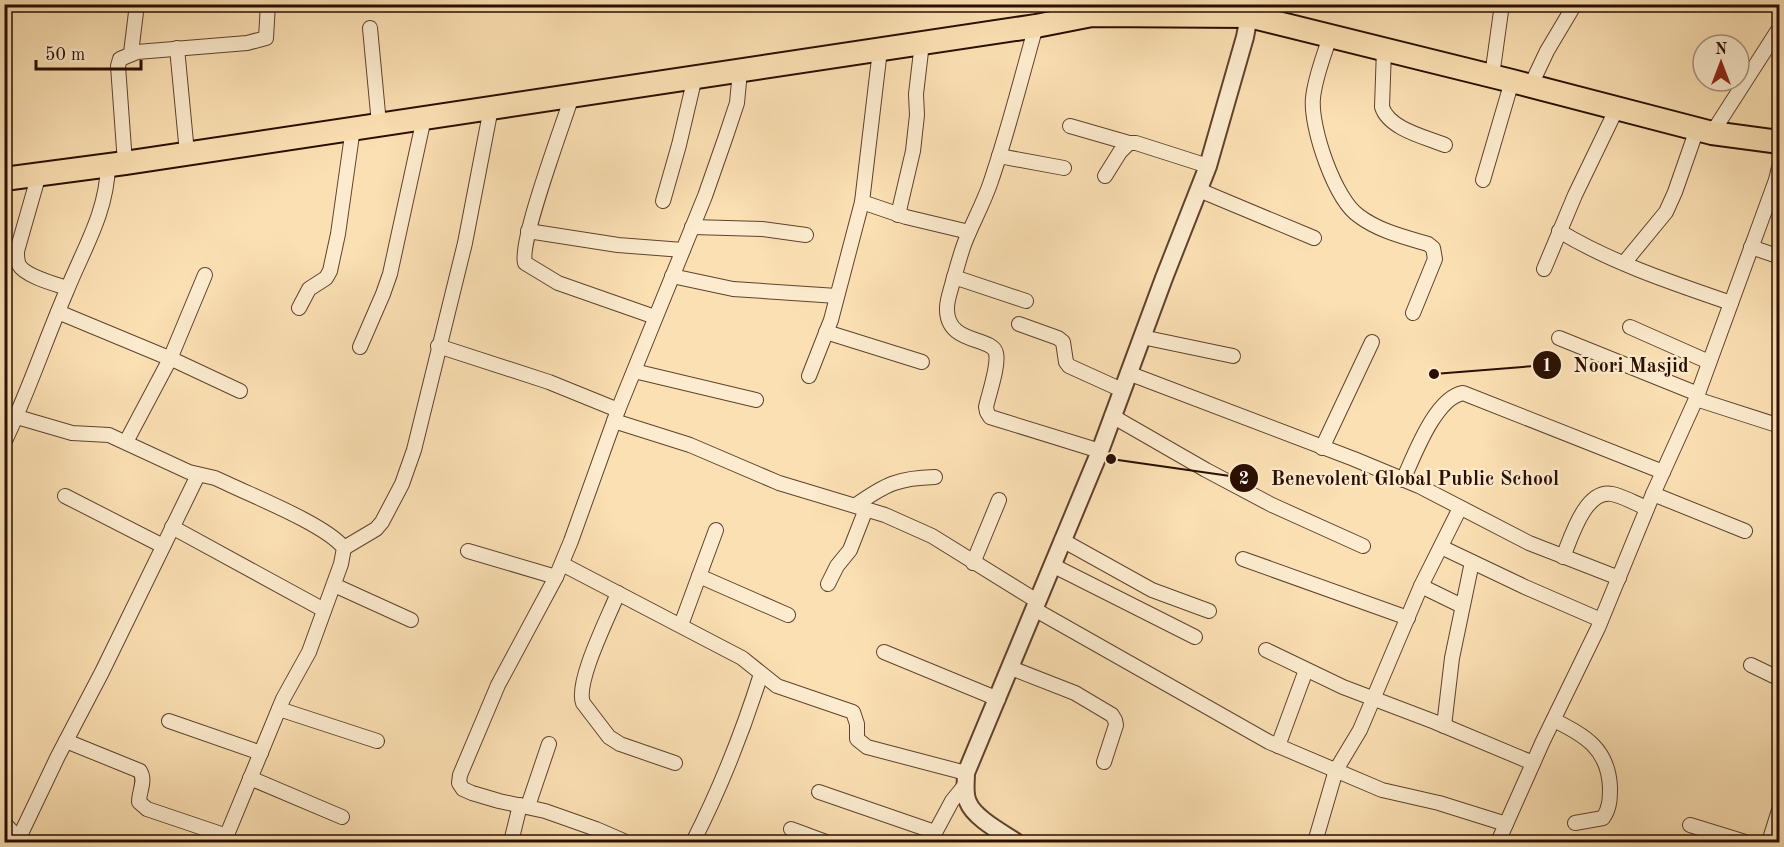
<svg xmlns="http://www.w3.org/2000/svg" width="1784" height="847" viewBox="0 0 1784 847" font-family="'Old Standard TT',serif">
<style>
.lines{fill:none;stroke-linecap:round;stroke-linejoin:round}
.minor-casing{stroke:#5e422d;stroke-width:16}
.tertiary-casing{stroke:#5e422d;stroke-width:20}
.trunk-casing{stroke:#2a0e00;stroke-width:26}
.minor{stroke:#fcebce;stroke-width:14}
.tertiary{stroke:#fcebce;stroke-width:16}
.trunk{stroke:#fbe0b3;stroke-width:22}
.leader{fill:none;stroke:#2a0e00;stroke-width:2}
.callout-dot{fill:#2a0e00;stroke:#fcebce;stroke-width:2}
.mark-label{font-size:18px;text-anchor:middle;font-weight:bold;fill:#fff}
.callout-label{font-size:20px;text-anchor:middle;font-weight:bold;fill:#2a0e00;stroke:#fcebce;stroke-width:4.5;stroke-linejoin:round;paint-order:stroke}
</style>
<rect width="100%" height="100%" fill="#fbe0b3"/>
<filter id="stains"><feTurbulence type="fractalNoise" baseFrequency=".00333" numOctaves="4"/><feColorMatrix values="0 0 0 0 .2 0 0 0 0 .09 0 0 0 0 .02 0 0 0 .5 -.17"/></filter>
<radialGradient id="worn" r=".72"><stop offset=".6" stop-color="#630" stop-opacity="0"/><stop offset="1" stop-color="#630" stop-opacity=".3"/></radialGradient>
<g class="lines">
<g class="minor-casing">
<g id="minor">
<path d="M1036,26C1021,79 1008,132 990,184C983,204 973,222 965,242C960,255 957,268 953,281C951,290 947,299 947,308C946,345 992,336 996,353C999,366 989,393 986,407L987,412L990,417L1100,451"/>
<path d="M370,28L379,124"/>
<path d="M1330,36C1324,56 1315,77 1313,98C1310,127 1335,200 1359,216C1379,231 1404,237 1428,244L1433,248L1435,259L1413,313"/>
<path d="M177,48L187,153"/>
<path d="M1384,49L1382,107C1389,129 1425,137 1445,145"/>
<path d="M131,53L137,4"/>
<path d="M1492,76L1502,4"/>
<path d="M1531,85L1547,51L1575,4"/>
<path d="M572,96C563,125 519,241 525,263L558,283L655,317"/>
<path d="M1070,126L1129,143"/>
<path d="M1712,133L1780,27"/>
<path d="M999,156L1064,168"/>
<path d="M125,163L118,66L120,59L137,52L247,43L266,38L268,4"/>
<path d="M39,174L17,251C17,255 17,261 19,265C25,276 55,284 67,288"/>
<path d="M1105,176L1120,152L1129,143H1136L1208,166"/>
<path d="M1483,180L1512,81"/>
<path d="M1199,190L1314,238"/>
<path d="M663,201L679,145L695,77"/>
<path d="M862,202L906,217L969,232"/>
<path d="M898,215L913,151L917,115L916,94L922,43"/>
<path d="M692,227L762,229L806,235"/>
<path d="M528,231L618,245L683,250"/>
<path d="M1559,231C1612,263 1673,283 1731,303"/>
<path d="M1751,247L1780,257"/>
<path d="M1624,263L1666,212L1675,192L1697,129"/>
<path d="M1544,269L1575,195L1617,108"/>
<path d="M672,276L733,289L837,296"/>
<path d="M954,277L1026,301"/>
<path d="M299,308L309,289L326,278L330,271L338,234L353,128"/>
<path d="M58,312L176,361L240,391"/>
<path d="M1019,324L1058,338L1063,342L1066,362L1069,366L1122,390"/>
<path d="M1630,327L1709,362"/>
<path d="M826,332L922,362"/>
<path d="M1142,337L1233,356"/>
<path d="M1559,338L1698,394"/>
<path d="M438,346L549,382L618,410"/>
<path d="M360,347L383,294L390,274L424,118"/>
<path d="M634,371L756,400"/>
<path d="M1128,373L1354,459L1419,486L1529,543L1619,578"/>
<path d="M809,376L831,320L862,202L880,50"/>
<path d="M1696,399L1780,426"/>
<path d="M1112,416L1206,470L1272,505L1363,546"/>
<path d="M17,417L72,433L109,435L189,472L215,478L226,483C255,497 326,525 344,548L341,564L309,652L283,699L224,842"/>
<path d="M614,421L690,445L779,483L885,515L932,536L1037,601"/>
<path d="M126,442L170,359L205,275"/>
<path d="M4,443C28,393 45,341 67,290C84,248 107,212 108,165"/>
<path d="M1322,448L1372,342"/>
<path d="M1403,480C1414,456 1435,398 1463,393L1663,472"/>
<path d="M1653,494L1745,531"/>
<path d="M65,496L163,546"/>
<path d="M856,505C886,484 898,478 935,477"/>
<path d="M172,527L324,610"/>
<path d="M1062,540L1152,590L1209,611"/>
<path d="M1441,547L1525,587L1601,620"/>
<path d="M344,548L376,529L382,522L402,484L414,450L465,243L491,108"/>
<path d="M468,551L556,577"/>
<path d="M1563,557C1571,538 1585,489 1612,494C1623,496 1636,504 1647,508"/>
<path d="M1243,559L1408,618"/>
<path d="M973,563L999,500"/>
<path d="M562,564L742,658L777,686L853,712L857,724V739L867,747L966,773"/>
<path d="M1052,565L1195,637"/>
<path d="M699,576L788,615"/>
<path d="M828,584L837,566L850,550L866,509"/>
<path d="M334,585L411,620"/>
<path d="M1421,586L1462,606"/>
<path d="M618,593C609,616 575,682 583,703L609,737L620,744L675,763"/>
<path d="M1034,609L1269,742L1382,790L1439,803L1506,824"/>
<path d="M681,625L716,530"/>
<path d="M1266,650L1343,687L1435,722L1533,763"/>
<path d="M884,652L998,699"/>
<path d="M1751,665L1780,679"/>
<path d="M1011,668L1075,693L1112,715L1115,720L1116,725L1104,762"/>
<path d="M279,709L377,741"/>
<path d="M1554,720C1585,736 1608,748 1610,787C1610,798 1610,808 1603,818L1575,823"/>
<path d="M169,721L261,753"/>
<path d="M1444,726L1452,658L1472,562"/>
<path d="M66,741L140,771C146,781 139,791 139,802L147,809L227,836"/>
<path d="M1278,746L1306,670"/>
<path d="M250,778L342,817"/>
<path d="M819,792L935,832"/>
<path d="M528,806L549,744"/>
<path d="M4,823L22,842"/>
<path d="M1690,825L1745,842"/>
<path d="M791,829L826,842"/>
<path d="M17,842L58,756L102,672L198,475"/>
<path d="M511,842L520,805"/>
<path d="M626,842L596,829L545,811L499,801L472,793L463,789L459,783L460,775L498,685L556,577L571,541L618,410L705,196L726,136L737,103L740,71"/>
<path d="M693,842C721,787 742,734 761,674"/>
<path d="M930,842L952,801L965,785"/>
<path d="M1315,842L1336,770L1360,730L1421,586L1460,508"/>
<path d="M1498,842L1543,741L1598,628L1653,494L1696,399L1776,180L1780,163"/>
<path d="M1769,842L1780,807"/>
</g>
</g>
<g class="tertiary-casing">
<path id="tertiary" d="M1016,842C1003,833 974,818 968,802C964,794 966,783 966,773L1100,451L1164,278L1208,166L1245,37L1249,16"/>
</g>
<g class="trunk-casing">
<path id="trunk" d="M4,179L125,163L1036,26L1092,15L1249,16L1512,81L1712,133L1780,142"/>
</g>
<use href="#minor" class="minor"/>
<use href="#tertiary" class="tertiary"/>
<use href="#trunk" class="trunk"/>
</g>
<path class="leader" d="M1434 374L1547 365M1111 459L1244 478"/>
<g class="callout-dot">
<circle cx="1434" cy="374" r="6"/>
<circle cx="1111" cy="459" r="6"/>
<circle cx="1547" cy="365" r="15"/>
<circle cx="1244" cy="478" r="15"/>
</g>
<g class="mark-label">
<text x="1547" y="371">1</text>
<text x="1244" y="484">2</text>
</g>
<g class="callout-label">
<text x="1631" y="372">Noori Masjid</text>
<text x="1415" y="485">Benevolent Global Public School</text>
</g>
<rect width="1784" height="847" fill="none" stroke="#fbe0b3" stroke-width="24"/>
<rect x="6" y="6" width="1772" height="835" fill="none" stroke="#2a0e00" stroke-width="3"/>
<rect x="12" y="12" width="1760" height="823" fill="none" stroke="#2a0e00" stroke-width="1.5"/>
<g transform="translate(1721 63)"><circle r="28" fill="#fcebce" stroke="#a8937c" stroke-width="1.5"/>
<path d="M0-4.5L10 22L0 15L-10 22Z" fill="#8f2418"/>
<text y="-9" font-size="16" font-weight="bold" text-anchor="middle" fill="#2a0e00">N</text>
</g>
<path d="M36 60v9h105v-9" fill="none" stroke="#2a0e00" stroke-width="3"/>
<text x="45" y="60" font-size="18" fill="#2a0e00" stroke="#fcebce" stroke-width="4.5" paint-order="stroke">50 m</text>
<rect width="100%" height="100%" filter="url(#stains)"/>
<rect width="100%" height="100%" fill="url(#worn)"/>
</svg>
